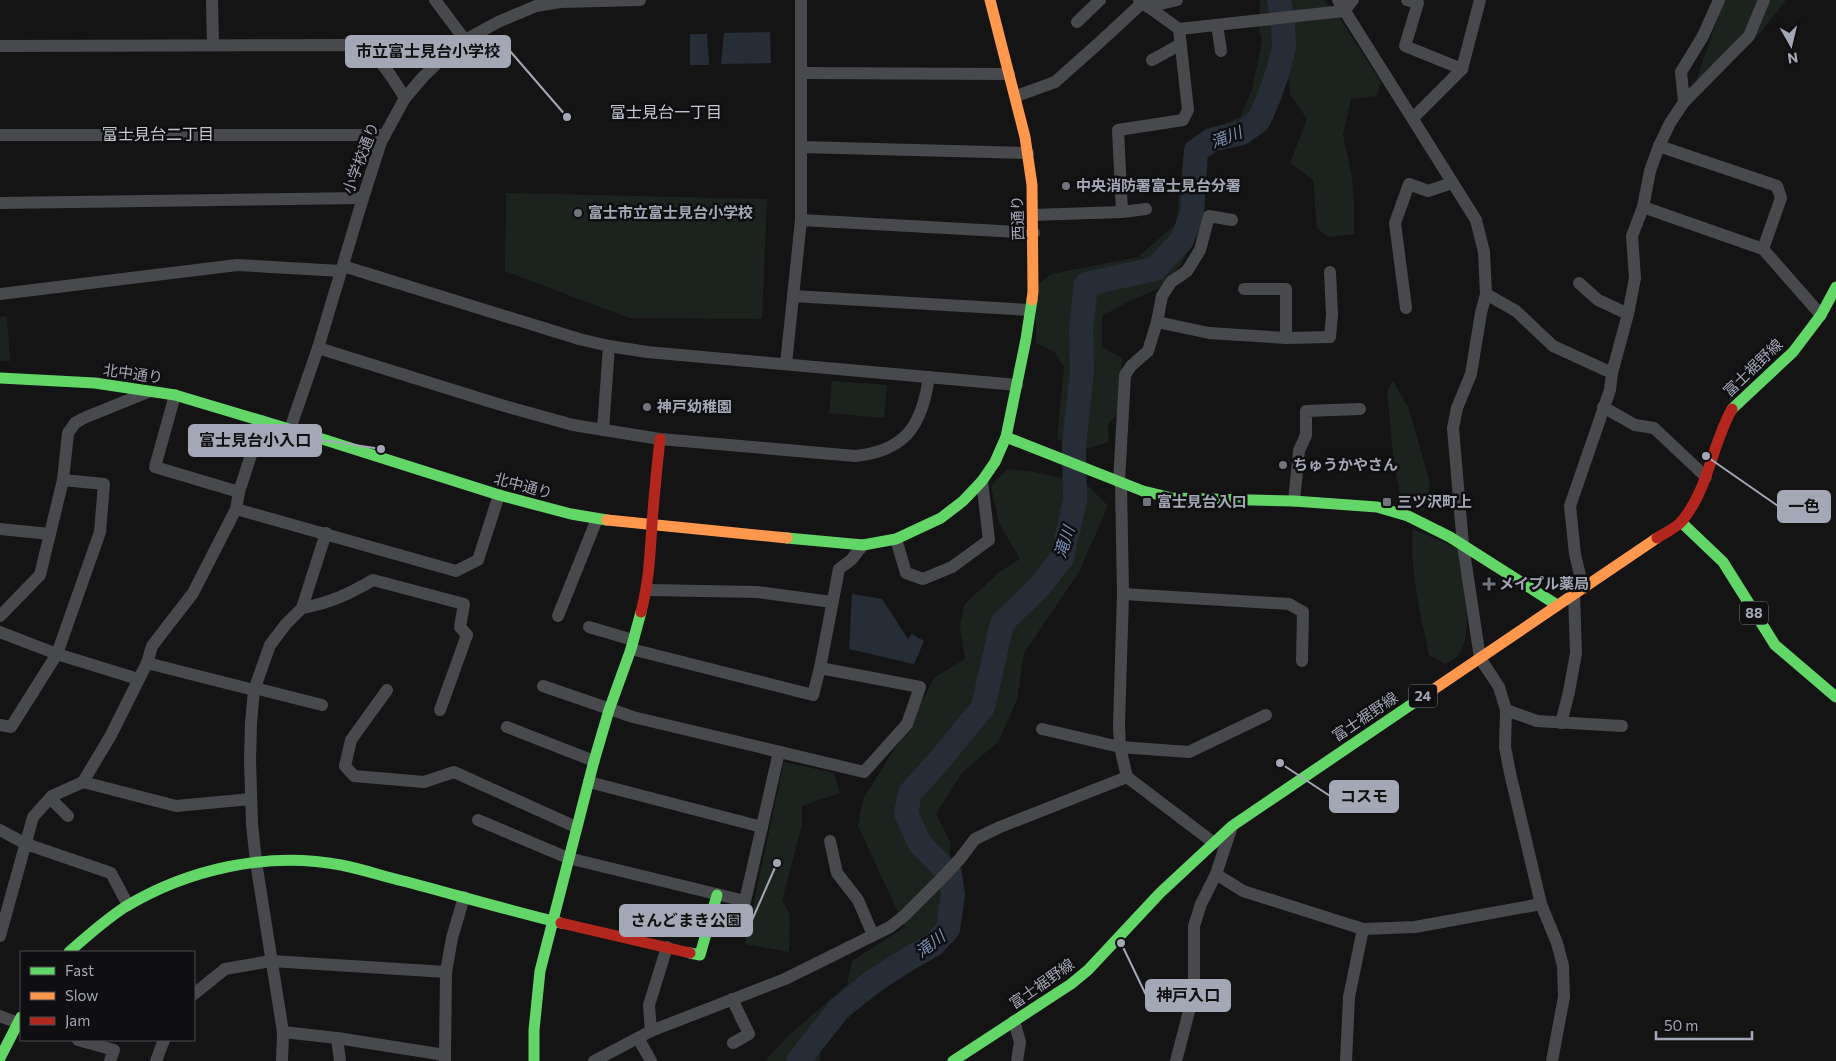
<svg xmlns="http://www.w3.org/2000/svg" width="1836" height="1061" viewBox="0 0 1836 1061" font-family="Commissioner,'Noto Sans JP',sans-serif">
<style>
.green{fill:#1c231e}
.water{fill:#272d37}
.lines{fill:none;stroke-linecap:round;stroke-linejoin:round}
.river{stroke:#272d37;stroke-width:24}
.street{stroke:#48494d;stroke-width:12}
.fast{stroke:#63d668;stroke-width:11}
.slow{stroke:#ff974d;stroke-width:11}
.jam{stroke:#b3261e;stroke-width:11}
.poi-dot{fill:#72747d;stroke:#0f0e10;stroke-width:2}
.labels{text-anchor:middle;stroke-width:5;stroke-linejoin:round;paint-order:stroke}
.shield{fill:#0f0e10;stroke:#777984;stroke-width:1}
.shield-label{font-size:14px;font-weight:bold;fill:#a4a7b6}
.street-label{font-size:15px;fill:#a4a7b6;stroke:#0f0e10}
.poi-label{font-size:15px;font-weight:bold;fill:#a4a7b6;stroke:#0f0e10;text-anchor:start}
.neighbourhood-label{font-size:16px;fill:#c5c7d2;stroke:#0f0e10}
.water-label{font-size:16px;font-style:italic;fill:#7990b4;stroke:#0f0e10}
.leader{fill:none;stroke:#a4a7b6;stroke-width:2}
.callout-dot{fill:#a4a7b6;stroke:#0f0e10;stroke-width:2}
.callout{fill:#a4a7b6;stroke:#a4a7b6;stroke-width:2}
.callout-label{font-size:16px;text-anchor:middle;font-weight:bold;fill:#111}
</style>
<rect width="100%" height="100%" fill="#141414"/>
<g class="green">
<path d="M1260,0H1324L1341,20L1381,82L1377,96L1351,99L1343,135L1352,178L1354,206V234L1328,237L1317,228L1313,180L1290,163L1307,119L1290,94L1289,78L1267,131L1247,142L1227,143L1203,133L1240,117L1252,90L1262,41L1259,28Z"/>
<path d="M1724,0H1786L1761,32L1695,91L1697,78Z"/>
<path d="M1185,143L1208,150L1201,229L1180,266L1159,288L1130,301L1102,316V347L1122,358L1119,412L1108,424L1109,442L1083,450L1057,439L1064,367L1055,352L1036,343V286L1051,274L1138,257L1176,224Z"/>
<path d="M506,193L767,199L762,319L629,318L505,271Z"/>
<path d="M7,316L10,361H0V317Z"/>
<path d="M832,381L887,385L884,418L829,413Z"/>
<path d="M1393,381L1408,407L1430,482L1427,502L1422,510L1401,500L1394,463L1387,392Z"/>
<path d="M1007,469L1035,472L1086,484L1108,506L1079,572L1024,653L1017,700L998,742L962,773L936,814L951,844L942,915L934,935L909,971L858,1009L820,1044V1061H765L788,1036L847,985L852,961L905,927L858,826L863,799L904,734L935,677L965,659L960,627L964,605L998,573L1020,559L999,523L991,486Z"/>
<path d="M1413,529L1461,550C1463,576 1474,631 1460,653C1457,658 1450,661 1445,664L1429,655C1421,615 1409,569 1413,529Z"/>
<path d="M784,762L834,773L840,793L802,806V825L782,900L790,915L789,952L745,944Z"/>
</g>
<g class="water">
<path d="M770,32L771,63L721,64L724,33Z"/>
<path d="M690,34H707L709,65H690Z"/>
<path d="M852,594L882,599L908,639L912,634L924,641L914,664L849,649Z"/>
</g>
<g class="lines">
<path class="river" d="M798,1061L839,1009L873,981L915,955L933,945L948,929L953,895L950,874L920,844L906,813L910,793L938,762L983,707L1002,623L1039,587L1062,558L1075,500L1074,445L1082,370L1081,329L1086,284L1155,269L1182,240L1192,214L1196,151L1211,140L1242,133L1259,120L1269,97L1278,71L1284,47L1283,24L1279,0"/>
<g class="street">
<path d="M212,0L213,45"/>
<path d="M435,0L465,40"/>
<path d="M1338,0L1476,220L1484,252L1486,294L1481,313L1471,374L1457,408L1453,428L1463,545L1480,658L1499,687L1506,710L1505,747L1510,773L1541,904L1557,943L1563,966L1564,997L1552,1061"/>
<path d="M1407,0L1418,3L1405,46L1462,69"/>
<path d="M1148,7L1177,0"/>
<path d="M1077,22L1100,0"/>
<path d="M1217,25L1221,51"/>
<path d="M1179,29L1344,11L1353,0"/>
<path d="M0,46L352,45C381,55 389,73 405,98"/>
<path d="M1152,60L1181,44"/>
<path d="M801,73L1009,74"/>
<path d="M1016,96L1055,82L1100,42L1142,3"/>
<path d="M1684,102L1681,72L1703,36L1719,0"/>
<path d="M1413,118L1462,69L1480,0"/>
<path d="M0,135H385"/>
<path d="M1659,146L1777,186L1781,198L1763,249"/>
<path d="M801,147L1028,153"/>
<path d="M0,203L363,198"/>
<path d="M1643,207L1763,249L1821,315"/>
<path d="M1122,212L1118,130L1183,120L1188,110L1179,29L1139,0"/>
<path d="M1033,215L1122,212L1146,209"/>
<path d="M801,220L1034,233"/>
<path d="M343,266L579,339L609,346L647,352L1017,385"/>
<path d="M1579,283L1598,300L1628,314"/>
<path d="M1244,289H1286V338"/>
<path d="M0,294L237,265L341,271"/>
<path d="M1486,294L1516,311L1553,346L1612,373"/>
<path d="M793,296L1030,310"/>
<path d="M1406,308L1395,223L1409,184L1428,191L1452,183"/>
<path d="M1157,322L1209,333L1286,338L1330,337L1332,315L1330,272"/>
<path d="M318,348L501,405L573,425L660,439L855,456C906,451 922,425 929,377"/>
<path d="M786,364L801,220V0"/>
<path d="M175,395L155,467L239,492"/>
<path d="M1603,407L1635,425L1654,428L1706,477"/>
<path d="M290,429L318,348L363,198L381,142L405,98L423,77L451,50L465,40L498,22L536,6L560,2L640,0"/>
<path d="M603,430L609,346"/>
<path d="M1119,482L1125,375L1131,366L1148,351L1157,322L1162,296L1171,282L1187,271L1200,250L1209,216L1232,220"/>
<path d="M1121,483L1123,594L1119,725L1120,747L1127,777L1214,843"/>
<path d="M1294,501L1299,451L1306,435V411L1360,409"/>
<path d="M236,509L456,571L478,560L499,495"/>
<path d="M0,529L50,534"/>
<path d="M896,539L906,573L923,579L952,567L989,540L982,481"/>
<path d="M1583,588L1575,554L1570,506L1610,390L1612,373L1628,314L1635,278L1632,236L1643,207L1650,171L1659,146L1670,123L1684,102L1749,36L1764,0"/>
<path d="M647,590L757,592L832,602"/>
<path d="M1123,594L1289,604L1303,612L1302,661"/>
<path d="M302,608C330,603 349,594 373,580L464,604L460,627L467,635L440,710"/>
<path d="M0,616L40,575L63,480L68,433L75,423L84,418L148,392"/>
<path d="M558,616L597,519"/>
<path d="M589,627L633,640"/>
<path d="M0,632L57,654L138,679"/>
<path d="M631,649L813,695L820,668L839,569L851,560L863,545"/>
<path d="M147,663L254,690"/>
<path d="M543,686L633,717L864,772L907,724L920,687L820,668"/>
<path d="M255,688L322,705"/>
<path d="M387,690L351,740L345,766L354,776L424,782L454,772L576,827"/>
<path d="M1506,710L1537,721L1622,726"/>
<path d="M1561,723L1569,692L1576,653L1574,594"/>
<path d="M0,725L11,727L57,654L100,532L104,484L63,480"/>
<path d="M507,727L594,761"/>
<path d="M1042,729L1120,747L1189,752L1266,715"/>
<path d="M83,782L176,806L251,799"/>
<path d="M589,782L762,827"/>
<path d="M50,798L68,816"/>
<path d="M478,820L568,858L745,901L779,752"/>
<path d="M0,830L26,844L111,873L128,905"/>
<path d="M830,841L837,873L858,900L873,935"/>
<path d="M1216,874L1243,891L1363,929L1415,927L1541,904"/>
<path d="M0,936L33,817L52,796L83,782L111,735L147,663L152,646L193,593L236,509L239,492L262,421"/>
<path d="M446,972L452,938L464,897"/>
<path d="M194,994L225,969L271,961L446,972L445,1055"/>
<path d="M732,999L749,1034L733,1043"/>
<path d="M0,1016L21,1024"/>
<path d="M1014,1021L1020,1042L1017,1061"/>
<path d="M651,1031L649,1005L667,947"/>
<path d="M283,1032L337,1038L445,1055V1061"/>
<path d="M337,1038L340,1061"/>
<path d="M638,1038L651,1061"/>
<path d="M78,1040L114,1050L110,1061"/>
<path d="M156,1061L164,1040"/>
<path d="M282,1061L283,1032L256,862L252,824L250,760L251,723L254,690L270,645L286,624L302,608L326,533"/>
<path d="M594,1061L651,1031L785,979L890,927L904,916L941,879L959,860L975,839L1000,827L1127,777"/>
<path d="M1176,1061L1192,1000L1194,984V926L1201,904L1216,874L1231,829"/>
<path d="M1346,1061L1349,997L1363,929"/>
</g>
<g class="fast">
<path d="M0,378L95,383L175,395L319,438L499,495L571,514L607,520"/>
<path d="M1732,409L1793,352L1821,315L1836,287"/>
<path d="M1006,437L1143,491L1172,498L1294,501L1377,507L1408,516L1450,537L1557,605"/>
<path d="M1681,522L1723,562L1775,645L1836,697"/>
<path d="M787,538L863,545L896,539L941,518L963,501L982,481L995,462L1006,437L1026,339L1032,300"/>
<path d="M69,952C87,936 105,920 125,907C188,869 268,851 341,865C362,869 382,876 403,881C456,895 508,910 561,923"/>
<path d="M690,953L700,955L717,895"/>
<path d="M0,1058L21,1017"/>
<path d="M534,1061V1030L540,971L594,761L609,710L631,649L641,612"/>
<path d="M953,1061L1071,984L1088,970L1160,893L1232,826L1415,702"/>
</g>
<g class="slow">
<path d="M990,0L1025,137L1032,185L1033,291L1032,300"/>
<path d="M607,520L787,538"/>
<path d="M1415,702L1657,538"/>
</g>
<g class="jam">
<path d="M1657,538C1665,533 1676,528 1682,521C1709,488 1712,444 1732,409"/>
<path d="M641,612C649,582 650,554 652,524C654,496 657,467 660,439"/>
<path d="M561,923L690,953"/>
</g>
</g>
<g class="poi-dot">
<circle cx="1066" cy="186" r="5"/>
<circle cx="578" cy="213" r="5"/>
<circle cx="647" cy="407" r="5"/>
<circle cx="1283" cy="465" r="5"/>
<rect x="1142" y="497" width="10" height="10" rx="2.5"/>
<rect x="1382" y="497" width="10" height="10" rx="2.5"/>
<path d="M1486.5 576.5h5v5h5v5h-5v5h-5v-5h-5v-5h5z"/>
</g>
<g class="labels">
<g class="shield">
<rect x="1740" y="601.5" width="28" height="23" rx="4"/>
<rect x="1409" y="684.5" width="28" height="23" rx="4"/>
</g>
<g class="shield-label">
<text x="1754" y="618">88</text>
<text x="1423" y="701">24</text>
</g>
<g class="street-label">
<text transform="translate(361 158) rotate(-69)" y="5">小学校通り</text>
<text transform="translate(1018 218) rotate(-92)" y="5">西通り</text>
<text transform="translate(1753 368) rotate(-44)" y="5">富士裾野線</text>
<text transform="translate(133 374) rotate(8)" y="5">北中通り</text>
<text transform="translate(523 486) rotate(15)" y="5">北中通り</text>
<text transform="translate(1365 717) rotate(-34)" y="5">富士裾野線</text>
<text transform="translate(1042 984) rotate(-35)" y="5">富士裾野線</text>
</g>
<g class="poi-label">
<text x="1076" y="191">中央消防署富士見台分署</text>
<text x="588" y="218">富士市立富士見台小学校</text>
<text x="657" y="412">神戸幼稚園</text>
<text x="1293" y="470">ちゅうかやさん</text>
<text x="1157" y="507">富士見台入口</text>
<text x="1397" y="507">三ツ沢町上</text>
<text x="1499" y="589">メイプル薬局</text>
</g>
<g class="neighbourhood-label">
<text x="666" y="118">富士見台一丁目</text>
<text x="158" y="140">富士見台二丁目</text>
</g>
<g class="water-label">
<text transform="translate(1226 137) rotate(-21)" y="6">滝川</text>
<text transform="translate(1064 542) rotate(-72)" y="6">滝川</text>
<text transform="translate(930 944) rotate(-38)" y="6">滝川</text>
</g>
</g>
<path class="leader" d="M567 117L510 51M381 449L321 440M1706 456L1778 506M1280 763L1330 796M777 863L752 920M1121 943L1146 995"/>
<g class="callout-dot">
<circle cx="567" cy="117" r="5"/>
<circle cx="381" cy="449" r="5"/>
<circle cx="1706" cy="456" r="5"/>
<circle cx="1280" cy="763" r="5"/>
<circle cx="777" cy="863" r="5"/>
<circle cx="1121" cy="943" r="5"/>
</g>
<g class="callout">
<rect x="346" y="36" width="164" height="31" rx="5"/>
<rect x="189" y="425" width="132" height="31" rx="5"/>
<rect x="1778" y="491" width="52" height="31" rx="5"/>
<rect x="1330" y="781" width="68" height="31" rx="5"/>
<rect x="620" y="905" width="132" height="31" rx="5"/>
<rect x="1146" y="980" width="84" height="31" rx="5"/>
</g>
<g class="callout-label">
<text x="428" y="57">市立富士見台小学校</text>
<text x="255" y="446">富士見台小入口</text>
<text x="1804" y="512">一色</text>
<text x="1364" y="802">コスモ</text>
<text x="686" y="926">さんどまき公園</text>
<text x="1188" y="1001">神戸入口</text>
</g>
<rect x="20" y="951" width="175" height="90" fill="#0f0e10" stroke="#4b4b52"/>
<rect x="30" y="967" width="25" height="8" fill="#63d668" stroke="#4b4b52"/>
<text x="65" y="976" font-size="15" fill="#a4a7b6">Fast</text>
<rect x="30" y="992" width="25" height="8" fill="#ff974d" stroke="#4b4b52"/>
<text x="65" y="1001" font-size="15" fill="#a4a7b6">Slow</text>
<rect x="30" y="1017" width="25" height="8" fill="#b3261e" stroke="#4b4b52"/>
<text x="65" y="1026" font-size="15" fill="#a4a7b6">Jam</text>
<g transform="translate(1791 45) rotate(172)" stroke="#0f0e10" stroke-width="4" paint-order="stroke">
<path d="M0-4L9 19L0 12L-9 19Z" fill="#a4a7b6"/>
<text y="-8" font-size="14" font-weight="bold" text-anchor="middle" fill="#a4a7b6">N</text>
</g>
<path d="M1656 1031v8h96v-8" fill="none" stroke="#a4a7b6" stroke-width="2.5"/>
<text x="1664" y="1031" font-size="15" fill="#a4a7b6" stroke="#0f0e10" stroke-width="4" paint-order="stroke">50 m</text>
</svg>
